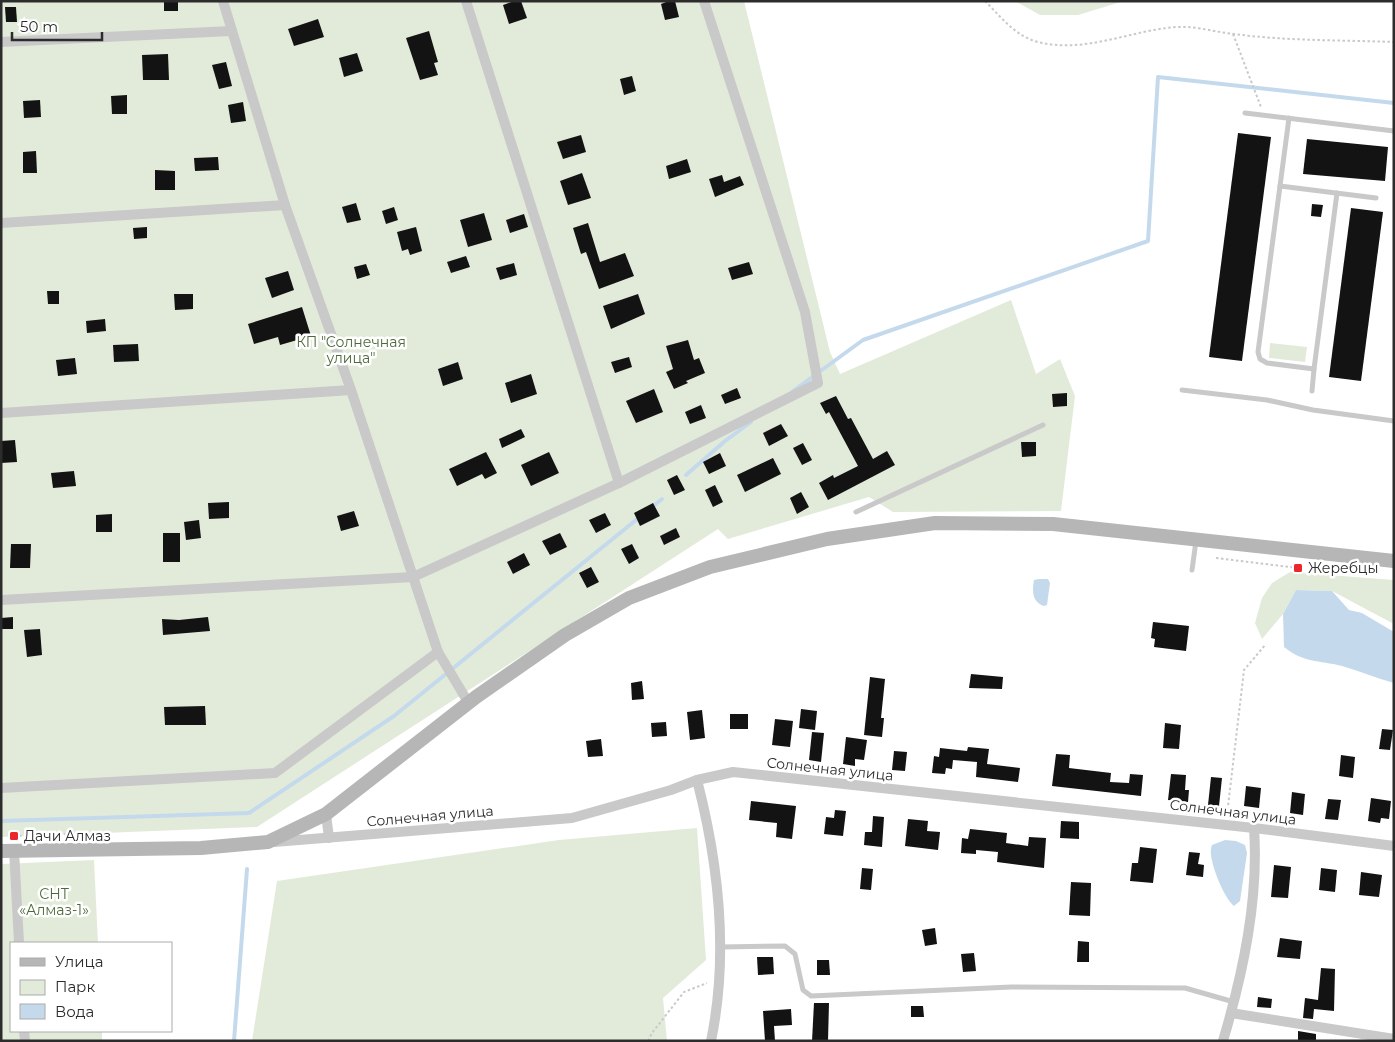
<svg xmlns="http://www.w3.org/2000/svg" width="1395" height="1042" viewBox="0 0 1395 1042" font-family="Montserrat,sans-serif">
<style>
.green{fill:#e2ebd9}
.water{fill:#c4daec}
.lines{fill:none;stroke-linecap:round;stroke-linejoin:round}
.stream{stroke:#c4daec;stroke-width:4}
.building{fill:#131313}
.path{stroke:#c9c9c9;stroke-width:2;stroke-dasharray:2.5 2.5;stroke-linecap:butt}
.service{stroke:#c9c9c9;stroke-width:5}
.minor{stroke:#c9c9c9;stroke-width:10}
.secondary{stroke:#b6b6b6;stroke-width:14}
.poi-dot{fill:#ea282c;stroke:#fff;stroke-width:2}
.labels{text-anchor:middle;stroke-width:5;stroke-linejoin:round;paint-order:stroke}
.park-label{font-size:14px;fill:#4d6939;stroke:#fff}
.poi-label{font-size:14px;fill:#2c2c2c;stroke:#fff;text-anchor:start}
.street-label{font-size:14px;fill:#2c2c2c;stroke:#fff}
</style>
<rect width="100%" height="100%" fill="#fff"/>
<g class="green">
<path d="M1,1H744L830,352L840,374L1011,300L1036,374L1060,359L1075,396L1061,511L893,512L869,497L728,539L718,529L257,827L1,837Z"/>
<path d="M1015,1H1124L1078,15H1040Z"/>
<path d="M1270,343L1307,347L1305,362L1269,358Z"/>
<path d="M1290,572L1394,580V624L1332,591L1296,590L1283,614L1262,639L1255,623L1262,598L1272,583Z"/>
<path d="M697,828L706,960L663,998L667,1041H252L277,881L559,840Z"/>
<path d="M94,860L98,943H11V1031H102V1041H1V864Z"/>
</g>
<g class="water">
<path d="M1039,579H1048L1050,583L1047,605L1044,606C1032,602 1032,591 1034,580Z"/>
<path d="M1296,590L1332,591L1349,610L1362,613L1394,632V683C1376,678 1359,671 1342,666C1318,660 1304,663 1284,647L1283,614Z"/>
<path d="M1225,840L1236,841L1245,845L1247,853L1240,901L1234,906C1224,899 1206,856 1212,845Z"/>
</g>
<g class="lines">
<g class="stream">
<path d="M793,391L863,340L1148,241L1158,77L1394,103"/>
<path d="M686,475L725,441L751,422"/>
<path d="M652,507L662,499"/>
<path d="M1,821L249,813L394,716L641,516"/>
<path d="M234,1041L247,869"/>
</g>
</g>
<g class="building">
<rect x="164" y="1" width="14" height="10"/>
<path d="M514,1H521L527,18L509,24L503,5Z"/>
<path d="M669,1H675L679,17L665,20L661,4Z"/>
<path d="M5,7H16L17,22H6Z"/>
<path d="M318,19L324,37L294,46L288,29Z"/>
<path d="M429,31L438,62L434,63L438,75L420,80L406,38Z"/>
<path d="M357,53L363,71L344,77L339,58Z"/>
<path d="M168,54L169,80H143L142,55Z"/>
<path d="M226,62L232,86L219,89L212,65Z"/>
<path d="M632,76L636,91L624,95L620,79Z"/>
<path d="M127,95V114H112L111,96Z"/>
<path d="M40,100L41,117L24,118L23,101Z"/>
<path d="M243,102L246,121L231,123L228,105Z"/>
<path d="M1238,133L1271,137L1242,361L1209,357Z"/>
<path d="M581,135L586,152L563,159L557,142Z"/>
<path d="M1307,139L1388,147L1385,181L1303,174Z"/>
<path d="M36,151L37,173H23V152Z"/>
<path d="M218,157L219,170L195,171L194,158Z"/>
<path d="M687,159L691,172L669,179L666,166Z"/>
<path d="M155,170L175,171V190H155Z"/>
<path d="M582,173L591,198L568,205L560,181Z"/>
<path d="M722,175L724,182L740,176L744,185L715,197L709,179Z"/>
<path d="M356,203L361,220L347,223L342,207Z"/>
<path d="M1312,204L1323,205L1321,217L1311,216Z"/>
<path d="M394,207L398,220L386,224L382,211Z"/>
<path d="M1351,208L1383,212L1361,381L1329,377Z"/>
<path d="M484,213L492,240L468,247L460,220Z"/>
<path d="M524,214L528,227L510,233L506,220Z"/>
<path d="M588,223L600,262L625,253L634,276L599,289L586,252L581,254L573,228Z"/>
<path d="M147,227V238L134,239L133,228Z"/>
<path d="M416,227L422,251L410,255L408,249L402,251L397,232Z"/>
<path d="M466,256L470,267L451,273L447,262Z"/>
<path d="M749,262L753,274L732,280L728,268Z"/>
<path d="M514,263L517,275L500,280L496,268Z"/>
<path d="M366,264L370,275L357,279L354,267Z"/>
<path d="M288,271L294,290L272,298L265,278Z"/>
<path d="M47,291H59V304H48Z"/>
<path d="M174,294H193V309L175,310Z"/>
<path d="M638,294L645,314L611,329L603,306Z"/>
<path d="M302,307L311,336L280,345L278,337L254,344L248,324Z"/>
<path d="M105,319L106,331L87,333L86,321Z"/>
<path d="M688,340L694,360L699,358L705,373L686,381L688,383L674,389L666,372L673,369L666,346Z"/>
<path d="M138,344L139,361L114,362L113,345Z"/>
<path d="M629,357L632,367L615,373L611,362Z"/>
<path d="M75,358L77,374L58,376L56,360Z"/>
<path d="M458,362L463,379L443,386L438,369Z"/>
<path d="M531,374L537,394L511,403L505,383Z"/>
<path d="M737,388L741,398L725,404L721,395Z"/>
<path d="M654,389L663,412L636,423L626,401Z"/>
<path d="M1067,393V406L1053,407L1052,394Z"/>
<path d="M836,396L848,419L851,418L873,459L887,451L895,465L828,500L819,483L833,475L834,478L858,466L829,412L826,414L820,403Z"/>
<path d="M701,405L706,418L690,424L685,412Z"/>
<path d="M781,424L788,436L769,446L763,433Z"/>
<path d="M521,429L525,437L502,448L499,439Z"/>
<path d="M15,440L17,462L1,463V441Z"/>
<path d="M1021,442H1036V456L1022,457Z"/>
<path d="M803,443L812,460L802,465L793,448Z"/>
<path d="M486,452L497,473L485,479L482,474L457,486L449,469Z"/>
<path d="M549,452L559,473L531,486L521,465Z"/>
<path d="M720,453L726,466L709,474L703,462Z"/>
<path d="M773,458L781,474L745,492L737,475Z"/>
<path d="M74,471L76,486L53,488L51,473Z"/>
<path d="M677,475L685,490L674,495L667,480Z"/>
<path d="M715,485L723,502L713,507L705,490Z"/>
<path d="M801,492L809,507L797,514L790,498Z"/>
<path d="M229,502V518L209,519L208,503Z"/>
<path d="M653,503L660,516L640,526L634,513Z"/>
<path d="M354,511L359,526L341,531L337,516Z"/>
<path d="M605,513L611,525L596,533L589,520Z"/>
<path d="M112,514V532H96V515Z"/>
<path d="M199,520L201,538L186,540L184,522Z"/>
<path d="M676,528L680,537L664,545L660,536Z"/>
<rect x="163" y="533" width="17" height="29"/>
<path d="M560,533L567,547L550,555L542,541Z"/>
<path d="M11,544H31L30,568H10Z"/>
<path d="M632,544L639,558L629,564L621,549Z"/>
<path d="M524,553L530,565L513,574L507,562Z"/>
<path d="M591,567L599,582L587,588L579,573Z"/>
<path d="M13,617V629H1V618Z"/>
<path d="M208,617L210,631L163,635L162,619L179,620Z"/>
<path d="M1153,622L1189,626L1186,651L1154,647L1155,639L1151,638Z"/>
<path d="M40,629L42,655L27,657L24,630Z"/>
<path d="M971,674L1003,677L1002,689L969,688Z"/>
<path d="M870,677L885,679L881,718H884L882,737L864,735Z"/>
<path d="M642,681L644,699L632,700L631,683Z"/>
<path d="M205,706L206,725H165L164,707Z"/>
<path d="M801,709L817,711L815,730L799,728Z"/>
<path d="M702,710L705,738L690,740L687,712Z"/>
<rect x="730" y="714" width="18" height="15"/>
<path d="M775,719L793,721L790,747L772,745Z"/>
<path d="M666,722L667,736L652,737L651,723Z"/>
<path d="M1165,723L1181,725L1179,749L1163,748Z"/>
<path d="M1382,729L1393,730L1390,750L1379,749Z"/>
<path d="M812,732L824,733L821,762L809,760Z"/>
<path d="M846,737L867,740L864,760L855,759V766L843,764Z"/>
<path d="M601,739L603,756L588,757L586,741Z"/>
<path d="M968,747L989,749L987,764L1020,768L1018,782L976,777L977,762L953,760L952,769L946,768L945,774L932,773L934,756L939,757L940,748L967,751Z"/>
<path d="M894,751L907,752L905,771L892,770Z"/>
<path d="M1056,754L1070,755L1069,768L1111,773L1110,782L1129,783L1130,774L1143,775L1141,796L1052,786Z"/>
<path d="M1341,755L1355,757L1353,778L1339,776Z"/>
<path d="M1171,774L1186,775L1185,790H1189L1188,802L1168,800Z"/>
<path d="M1211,777L1222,778L1219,806L1208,805Z"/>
<path d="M1246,786L1261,788L1259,808L1244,806Z"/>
<path d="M1292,792L1305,794L1303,815L1290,813Z"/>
<path d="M1371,798L1391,801L1389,819L1381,818L1380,823L1368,821Z"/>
<path d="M1328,799L1341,800L1338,820L1325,819Z"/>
<path d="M751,801L796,806L792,839L776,837L777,823L749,820Z"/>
<path d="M835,810L846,811L843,836L824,834L826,817L834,818Z"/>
<path d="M873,816L884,817L882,847L864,845L865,832H872Z"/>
<path d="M908,819L928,821L927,831L940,832L938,850L905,846Z"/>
<path d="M1061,821L1079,822V839L1060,838Z"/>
<path d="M970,829L1007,833L1006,843L1028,846L1029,837L1046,838L1044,868L997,862L998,852L976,850V854L961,853L962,838L968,839Z"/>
<path d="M1140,847L1157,849L1153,883L1130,881L1132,863H1138Z"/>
<path d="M1189,852L1200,853L1198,864L1204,865L1203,877L1186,875Z"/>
<path d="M1274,865L1291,867L1288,898L1271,897Z"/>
<path d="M862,868L873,869L871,890L860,889Z"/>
<path d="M1321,868L1337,870L1335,892L1319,890Z"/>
<path d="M1361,872L1382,875L1379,897L1359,895Z"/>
<path d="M1071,882L1091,883L1090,916L1069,915Z"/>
<path d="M935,928L937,944L925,946L922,930Z"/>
<path d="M1280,938L1302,941L1300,959L1277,957Z"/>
<path d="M1078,941L1089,942V962H1077Z"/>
<path d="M974,953L976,971L963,972L961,954Z"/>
<path d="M757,957H773L774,974L758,975Z"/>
<path d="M817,960H829L830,975H817Z"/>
<path d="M1321,968L1335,969L1334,1011L1314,1009L1313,1019L1303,1018L1305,998L1318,1000Z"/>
<path d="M1258,997L1272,999L1271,1008L1257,1007Z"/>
<path d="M814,1003H829L828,1041H812Z"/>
<path d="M911,1006H923L924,1017H911Z"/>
<path d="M791,1009L792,1025L774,1026L775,1041H765L763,1011Z"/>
<path d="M1298,1031L1316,1034V1041H1298Z"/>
</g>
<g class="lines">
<g class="path">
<path d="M985,1C1001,17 1015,36 1038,42C1085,54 1131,30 1177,27C1197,26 1214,32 1234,34C1286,41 1341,40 1394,42"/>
<path d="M1233,34L1261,107"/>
<path d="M1216,558L1298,568"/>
<path d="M1227,815L1244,670L1266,644"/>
<path d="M14,836L70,834"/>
<path d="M648,1041L652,1033L684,992L707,983"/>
</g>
<g class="service">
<path d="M1245,113L1394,131"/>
<path d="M1289,118L1258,352L1260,359L1267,363L1314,369L1312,391"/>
<path d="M1280,186L1376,198"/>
<path d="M1314,369L1337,193"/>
<path d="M1182,390L1267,400L1313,410L1394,421"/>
<path d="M856,512L1043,425"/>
<path d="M1192,570L1196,541"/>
<path d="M722,947L785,946L795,954L803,990L811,996L1011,987L1185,988L1234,1002"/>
</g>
<g class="minor">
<path d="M223,1L285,205L351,390L438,652L468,702"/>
<path d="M1,42L231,31"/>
<path d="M1,223L285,205"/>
<path d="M1,413L351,390"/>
<path d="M619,483L818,383L805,312L704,1"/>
<path d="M1,600L413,577L619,483L466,1"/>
<path d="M697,780C719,865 729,954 711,1041"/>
<path d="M1,788L275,773L438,652"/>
<path d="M326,814L329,838"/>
<path d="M274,842L572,818L671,790L697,780L733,772L1254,828L1394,846"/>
<path d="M14,850L19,943"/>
<path d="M1231,1013L1394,1039"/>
<path d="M24,1031L25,1041"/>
<path d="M1223,1041C1243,973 1259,899 1254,828"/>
</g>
<path class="secondary" d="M1,851L201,848L268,842L326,814L476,697L565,635L629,598L710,567L827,539L935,523L1053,524L1394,561"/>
</g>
<g class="poi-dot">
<rect x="1293" y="563" width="10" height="10" rx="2.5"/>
<rect x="9" y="831" width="10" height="10" rx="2.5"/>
</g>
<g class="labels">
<g class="park-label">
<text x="351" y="347">КП "Солнечная<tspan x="351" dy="16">улица"</tspan></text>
<text x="54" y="899">СНТ<tspan x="54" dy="16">«Алмаз-1»</tspan></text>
</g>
<g class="poi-label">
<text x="1308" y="573">Жеребцы</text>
<text x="24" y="841">Дачи Алмаз</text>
</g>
<g class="street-label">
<text transform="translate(830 769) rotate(6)" y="5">Солнечная улица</text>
<text transform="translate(1233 812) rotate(7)" y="5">Солнечная улица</text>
<text transform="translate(430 816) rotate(-5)" y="5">Солнечная улица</text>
</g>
</g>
<rect width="1395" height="1042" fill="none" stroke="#2c2c2c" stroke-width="5"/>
<rect x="10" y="942" width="162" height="90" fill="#ffffff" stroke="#ababab"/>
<rect x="20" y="958" width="25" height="8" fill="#b6b6b6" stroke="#ababab"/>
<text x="55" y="967" font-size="15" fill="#2c2c2c">Улица</text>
<rect x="20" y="980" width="25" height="15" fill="#e2ebd9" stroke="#ababab"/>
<text x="55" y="992" font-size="15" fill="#2c2c2c">Парк</text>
<rect x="20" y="1004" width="25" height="15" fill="#c4daec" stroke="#ababab"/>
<text x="55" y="1017" font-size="15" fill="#2c2c2c">Вода</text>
<path d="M12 32v8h90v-8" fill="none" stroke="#2c2c2c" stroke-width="2.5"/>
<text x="20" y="32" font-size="15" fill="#2c2c2c" stroke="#ffffff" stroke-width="4" paint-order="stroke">50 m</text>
</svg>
